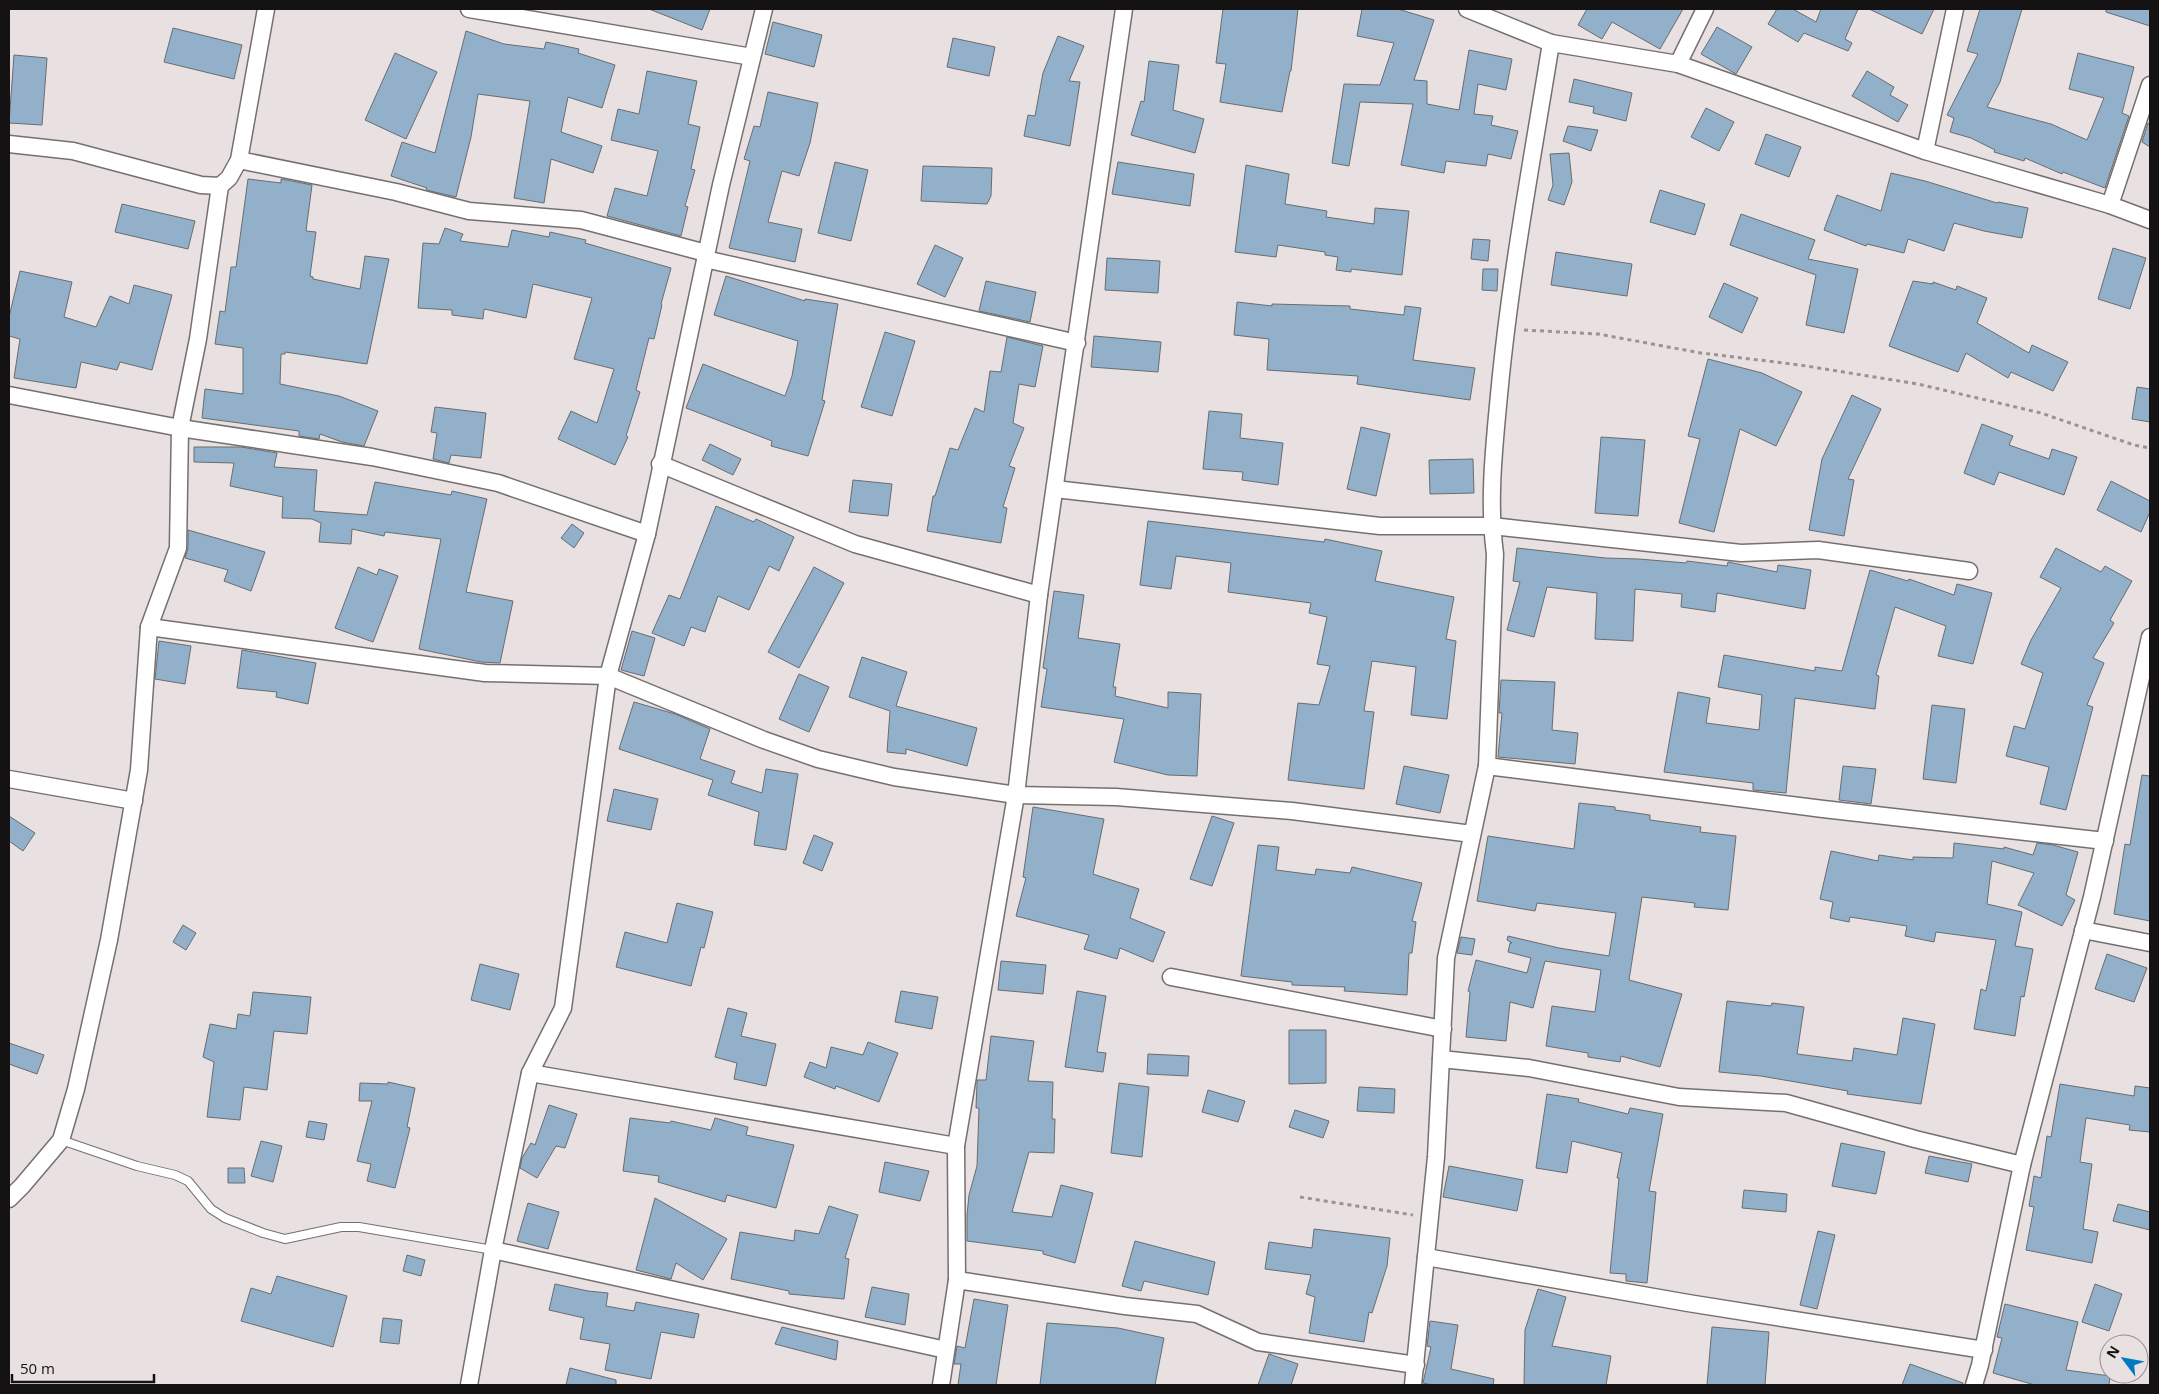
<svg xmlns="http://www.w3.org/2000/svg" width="2159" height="1394" viewBox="0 0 2159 1394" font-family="'Open Sans',sans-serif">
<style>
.building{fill:#93b0ca;stroke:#686d71}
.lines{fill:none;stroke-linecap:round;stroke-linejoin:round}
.lane-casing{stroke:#766f70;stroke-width:10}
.street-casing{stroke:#766f70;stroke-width:19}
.path{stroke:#9a9394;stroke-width:3;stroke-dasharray:4 4;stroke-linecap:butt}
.lane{stroke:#fff;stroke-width:8}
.street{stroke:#fff;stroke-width:16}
</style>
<rect width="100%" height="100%" fill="#e8e0e1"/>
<g class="building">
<path d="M649,9H710L702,30Z"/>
<path d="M1223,9H1298L1291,71H1290L1282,112L1220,102L1226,64L1216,63Z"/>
<path d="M1362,9H1398L1434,20L1414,80L1427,81V104L1459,110L1469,50L1512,59L1506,90L1478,84L1474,114L1493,116L1491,125L1518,131L1511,159L1488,154L1486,166L1446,161L1444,173L1401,165L1413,104L1360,102L1349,166L1332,163L1344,84L1380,85L1394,43L1357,36Z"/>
<path d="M1587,9H1683L1660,49L1612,22L1602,39L1578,25Z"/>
<path d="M1777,9H1793L1816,22L1821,9H1858L1845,39L1852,43L1848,51L1804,33L1798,42L1768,24Z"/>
<path d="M1869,9H1934L1922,34Z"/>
<path d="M1980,9H2022L2000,82L1987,107L2051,124L2087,140L2104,98L2069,89L2078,53L2134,67L2122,113L2129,116L2105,188L2063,172L2062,174L2025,158L2024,161L1994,152L1995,150L1971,138L1950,132L1954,118L1947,115L1978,54L1967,51Z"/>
<path d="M2106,9H2150V26L2106,12Z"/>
<path d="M773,22L822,35L814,67L765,54Z"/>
<path d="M1717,27L1752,47L1736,74L1701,54Z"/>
<path d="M173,28L242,45L234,79L164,62Z"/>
<path d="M466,31L504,44L544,49L546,42L579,49L578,53L615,65L602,108L568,97L561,132L602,146L593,173L551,159L544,203L514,198L530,101L478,94L471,137L456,197L426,190L427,188L391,176L402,142L435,153Z"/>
<path d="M1058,36L1084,46L1069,81L1080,82L1070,146L1024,136L1028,115L1035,116L1043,73Z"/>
<path d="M953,38L995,47L989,76L947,67Z"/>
<path d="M395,53L437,72L406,139L365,120Z"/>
<path d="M14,55L47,58L42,125L9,123Z"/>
<path d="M1149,61L1179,65L1173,110L1204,119L1195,153L1131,135L1141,101L1144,102Z"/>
<path d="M647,71L697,81L688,124L700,127L691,169L695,170L685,206L688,207L681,236L607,216L615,188L647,196L658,151L611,140L618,109L639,114Z"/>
<path d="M1867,71L1894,87L1890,95L1908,105L1898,122L1852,96Z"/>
<path d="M1574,79L1632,93L1626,121L1593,113L1594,107L1569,102Z"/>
<path d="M768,92L818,103L810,143L799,176L782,171L768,222L802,229L795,262L729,248L750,161L744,159L754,126L760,127Z"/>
<path d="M1706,108L1734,122L1719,151L1691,137Z"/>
<path d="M2148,123L2150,124V147L2142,142Z"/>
<path d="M1568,126L1598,130L1591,151L1563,141Z"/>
<path d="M1766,134L1801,147L1789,177L1755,164Z"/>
<path d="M1569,153L1572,182L1564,205L1548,200L1553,185L1550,154Z"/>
<path d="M835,162L868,170L851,241L818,233Z"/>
<path d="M1118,162L1194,174L1190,206L1112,194Z"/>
<path d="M1246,165L1289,174L1285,204L1327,211L1326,217L1374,224L1375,208L1409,211L1402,275L1351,269V272L1336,270L1338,257L1325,255V252L1278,245L1276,257L1235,252Z"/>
<path d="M923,166L992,168L991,196L987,204L921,201Z"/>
<path d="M1891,173L1925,181L1997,203L1998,202L2028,208L2022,238L1984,231L1954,223L1944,251L1908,239L1904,253L1867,244L1866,246L1824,230L1837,195L1881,211Z"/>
<path d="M248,179L281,183V179L312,185L306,231L316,232L310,276L313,277V279L360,289L365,256L389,259L367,364L285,352V354H281L280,384L339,396L378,411L364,446L342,442L320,434L319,439L299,436V431L202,418L205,389L243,394V348L215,344L220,311L225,312L231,267H236Z"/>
<path d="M1660,190L1705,204L1695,235L1650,222Z"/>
<path d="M122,204L195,221L188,249L115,232Z"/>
<path d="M1741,214L1815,240L1808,259L1858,269L1844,333L1806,325L1816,275L1730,245Z"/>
<path d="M445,228L463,234L460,241L508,247L512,230L549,237L550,232L586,240L585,243L671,268L661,304L662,305L654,339L649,338L636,390L640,392L626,436L628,437L615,465L558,439L571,411L597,423L614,369L574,359L592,298L533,284L526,318L484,309L483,319L452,315V310L418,308L423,243L439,244Z"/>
<path d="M1473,239L1490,240L1488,261L1471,259Z"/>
<path d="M935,245L963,258L945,297L917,284Z"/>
<path d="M2113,248L2146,258L2130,309L2098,299Z"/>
<path d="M1556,252L1632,264L1627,296L1551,285Z"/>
<path d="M1107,258L1160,261L1158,293L1105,290Z"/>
<path d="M1483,269H1498L1497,291L1482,290Z"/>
<path d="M20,271L72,282L64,317L96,327L110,296L129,304L134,285L172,295L152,370L120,362L117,370L81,362L76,388L14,378L20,339L9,336V317Z"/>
<path d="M726,276L805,301V299L838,304L822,400L825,401L808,456L771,446L772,441L686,408L703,364L785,396L792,376L798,341L714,315Z"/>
<path d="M986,281L1036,292L1030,322L979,311Z"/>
<path d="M1913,281L1933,284V282L1956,290L1957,286L1987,298L1977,323L2029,353L2032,345L2068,362L2053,391L2011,372L2008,378L1966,353L1958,372L1889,346Z"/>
<path d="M1724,283L1758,298L1742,333L1709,317Z"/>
<path d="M1237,302L1272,306V304L1350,306V309L1404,315L1405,306L1421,308L1413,360L1475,368L1470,400L1357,384L1358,376L1267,370L1269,339L1234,335Z"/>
<path d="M885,332L915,341L892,416L861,407Z"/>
<path d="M1094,336L1161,342L1158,372L1091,367Z"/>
<path d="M1007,337L1043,346L1035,387L1019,384L1013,423L1024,428L1009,466L1015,468L1003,507L1007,508L1001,543L927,531L933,496H935L950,448L958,450L975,408L984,412L990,371L1001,372Z"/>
<path d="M1708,359L1762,373L1802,392L1776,446L1740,429L1714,532L1679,523L1700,439L1688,436Z"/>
<path d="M2137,387L2150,389V422L2132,419Z"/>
<path d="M1852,395L1881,409L1848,479L1854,480L1844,536L1809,530L1822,459Z"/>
<path d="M435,407L486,413L481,458L451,455L449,463L433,459L437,433L431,432Z"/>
<path d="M1209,411L1242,414L1240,438L1283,443L1278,485L1242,480L1243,472L1203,469Z"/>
<path d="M1982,424L2013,436L2009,445L2049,459L2052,449L2077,457L2064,495L1999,472L1994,485L1964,473Z"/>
<path d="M1361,427L1390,434L1376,496L1347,489Z"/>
<path d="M1601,437L1645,440L1638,516L1595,513Z"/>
<path d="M710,444L741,459L733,475L702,460Z"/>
<path d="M194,447H241L277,453L274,467L317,470L314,511L367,515L375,482L451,495L452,491L487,499L466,592L513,601L500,663L481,662L419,649L441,539L385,532L384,536L352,529L351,544L319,542L321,523L312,519L282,518L283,497L230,486L234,463L194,462Z"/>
<path d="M1473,459L1474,493L1430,494L1429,460Z"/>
<path d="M853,480L892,484L888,516L849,512Z"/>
<path d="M2111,481L2150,501V512L2141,532L2097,510Z"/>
<path d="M716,506L754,522L756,519L794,537L779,571L769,566L749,610L718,596L705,632L691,627L684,646L652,633L669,595L680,599Z"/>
<path d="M1148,521L1324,542L1325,539L1382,551L1375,581L1454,597L1446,639L1456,641L1447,719L1411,715L1416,667L1372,661L1364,711L1374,712L1364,789L1288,780L1298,703L1319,705L1330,666L1317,664L1327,617L1309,613L1311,603L1228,592L1231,563L1176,556L1171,589L1140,585Z"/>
<path d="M572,524L584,533L574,548L561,538Z"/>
<path d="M188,530L265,552L251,591L224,581L228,570L185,558L188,548Z"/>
<path d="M1517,548L1605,558L1639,559L1686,563L1687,561L1727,566L1728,562L1777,572L1778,565L1811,570L1805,609L1717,593L1715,612L1681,607L1682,594L1635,589L1633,641L1595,639L1597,593L1547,587L1534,637L1507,630L1520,582L1513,581Z"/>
<path d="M2056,548L2101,572L2105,566L2132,581L2110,620L2114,623L2093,658L2104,663L2087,705L2093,707L2066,810L2040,804L2049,767L2006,756L2014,726L2025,729L2043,673L2021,664L2031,640L2061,588L2040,577Z"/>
<path d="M358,567L377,575L379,569L398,576L373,642L335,628Z"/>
<path d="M814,567L844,583L799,668L768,652Z"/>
<path d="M1870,570L1908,581L1909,579L1954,595L1957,584L1992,593L1973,664L1938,656L1946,626L1895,607L1876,675L1879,676L1875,709L1795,698L1786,793L1753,790V783L1664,772L1678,692L1710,698L1706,723L1759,730L1762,695L1718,687L1724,655L1815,671V667L1842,671Z"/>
<path d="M1054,591L1084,595L1078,638L1120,644L1113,687H1116L1115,696L1168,708V692L1201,694L1197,776L1168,775L1114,762L1124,719L1041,707L1047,669L1043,668Z"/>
<path d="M632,631L655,638L644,676L621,670Z"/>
<path d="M159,641L191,646L185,684L155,679Z"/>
<path d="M242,650L316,663L308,704L276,697L277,692L237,688Z"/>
<path d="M862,657L907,672L896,706L977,728L967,766L906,749V754L887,752L890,711L849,697Z"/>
<path d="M799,674L829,687L809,732L779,719Z"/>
<path d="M1501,680L1555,682L1552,730L1578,733L1575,764L1498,757L1502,713H1499Z"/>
<path d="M634,702L675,714L710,729L700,759L735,771L731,783L762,793L766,769L798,774L786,850L754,845L759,812L708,795L713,780L619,749Z"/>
<path d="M1932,705L1965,709L1956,783L1923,779Z"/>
<path d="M1404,766L1449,775L1440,813L1396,804Z"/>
<path d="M1843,766L1876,769L1871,804L1839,800Z"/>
<path d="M2142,775L2150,776V921L2114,914L2125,844L2130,845Z"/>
<path d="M614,789L658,799L651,830L607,821Z"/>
<path d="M1579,803L1615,807V810L1650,815V820L1701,827L1700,832L1736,836L1728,910L1694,907L1695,903L1642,897L1629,980L1682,994L1660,1067L1621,1056L1620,1062L1588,1057V1053L1546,1046L1552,1006L1595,1012L1601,970L1545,961L1533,1008L1510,1002L1506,1041L1466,1037L1470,992L1468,991L1476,960L1527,973L1531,958L1508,952L1510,943H1512L1507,940L1508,936L1559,948L1609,956L1616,913L1537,903L1535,911L1477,901L1488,836L1574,849Z"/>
<path d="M1033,807L1104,819L1093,874L1139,889L1130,918L1165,932L1153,962L1120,948L1117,959L1084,949L1089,935L1016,916L1026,878L1023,877Z"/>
<path d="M9,816L35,833L23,851L9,841Z"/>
<path d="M1212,816L1234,823L1212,886L1190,879Z"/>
<path d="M814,835L833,843L822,871L803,863Z"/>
<path d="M1954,843L2004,849V847L2033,855L2037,843L2053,845L2078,852L2066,895L2075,900L2062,926L2018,905L2034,873L1992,861L1987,904L2022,912L2015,946L2033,949L2024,997L2021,996L2015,1036L1974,1029L1981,989L1986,991L1996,940L1936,932L1934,942L1905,936L1907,926L1850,917L1849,922L1830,918L1833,902L1820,899L1831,851L1878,861L1879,855L1913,860V857L1953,858Z"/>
<path d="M1258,845L1279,847L1276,870L1315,875L1316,869L1350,873L1352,867L1422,883L1412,921L1416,922L1412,953H1409L1407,995L1344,991L1345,987L1292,985V982L1241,976Z"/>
<path d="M677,903L713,912L704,948L701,947L691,986L616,967L625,932L667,943Z"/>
<path d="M183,925L196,933L186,950L173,942Z"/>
<path d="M1461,937L1475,939L1472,955L1457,953Z"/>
<path d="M2107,954L2147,968L2134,1002L2095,989Z"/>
<path d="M1001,961L1046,965L1043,994L998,990Z"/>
<path d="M480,964L519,974L510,1010L471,1000Z"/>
<path d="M901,991L938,997L932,1029L895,1022Z"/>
<path d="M1077,991L1106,996L1097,1052L1106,1053L1103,1072L1065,1067Z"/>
<path d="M253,992L311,997L307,1034L274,1031L267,1090L244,1087L240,1120L207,1117L214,1062L203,1057L210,1024L236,1029L238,1014L250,1016Z"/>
<path d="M1727,1001L1771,1006L1772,1003L1804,1007L1797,1054L1852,1061L1854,1048L1897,1055L1903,1018L1935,1024L1921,1104L1847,1094L1848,1091L1761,1076L1719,1072Z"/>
<path d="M728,1008L747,1013L741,1036L776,1044L766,1086L734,1079L737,1063L715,1057Z"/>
<path d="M1289,1030H1326V1083L1289,1084Z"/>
<path d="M991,1036L1034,1041L1028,1081L1053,1082L1052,1119H1055L1054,1153L1029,1152L1012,1212L1052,1217L1061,1185L1093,1193L1075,1263L1043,1254V1251L967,1241V1215L969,1195L977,1166L979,1108H976L977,1084V1080H986Z"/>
<path d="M868,1042L898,1053L879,1102L836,1086L835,1089L804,1077L810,1062L826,1068L831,1047L863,1055Z"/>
<path d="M9,1043L44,1055L37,1074L9,1064Z"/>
<path d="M1148,1054L1189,1056L1188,1076L1147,1074Z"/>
<path d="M388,1082L415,1088L407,1127L410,1128L395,1188L367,1181L371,1164L357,1161L372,1101H359L360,1083L388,1084Z"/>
<path d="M1119,1083L1149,1087L1142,1157L1111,1153Z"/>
<path d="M2060,1084L2134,1096L2135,1086L2150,1088V1132L2129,1130L2130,1125L2086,1118L2080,1162L2092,1164L2083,1229L2098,1232L2092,1263L2026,1250L2034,1207L2029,1206L2034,1176L2041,1178L2047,1136L2051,1137Z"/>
<path d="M1359,1087L1395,1089L1394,1113L1357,1111Z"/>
<path d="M1208,1090L1245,1101L1238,1122L1202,1112Z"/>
<path d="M1547,1094L1579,1099L1578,1102L1628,1114L1630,1108L1663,1114L1649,1191L1656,1192L1647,1283L1626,1281V1274L1610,1273L1619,1178H1617L1622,1153L1572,1141L1567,1173L1536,1168Z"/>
<path d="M549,1105L577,1114L565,1148L556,1146L537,1178L520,1168L522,1158L531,1143L535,1145Z"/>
<path d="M1295,1110L1329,1121L1323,1138L1289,1127Z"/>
<path d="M630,1118L670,1123L671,1121L711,1130L715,1118L748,1127L746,1135L794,1145L776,1208L727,1195L725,1202L658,1182L659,1176L623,1171Z"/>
<path d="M309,1121L327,1124L324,1140L306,1137Z"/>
<path d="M261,1141L282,1146L273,1182L251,1176Z"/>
<path d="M1841,1143L1885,1152L1876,1194L1832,1186Z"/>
<path d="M1929,1156L1972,1164L1968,1182L1925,1173Z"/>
<path d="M885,1162L929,1171L920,1201L879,1192Z"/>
<path d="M1449,1166L1523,1180L1517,1211L1443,1197Z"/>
<path d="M228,1168H244L245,1183H228Z"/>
<path d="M1744,1190L1787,1194L1786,1212L1742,1208Z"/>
<path d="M655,1198L727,1239L703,1280L676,1263L671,1279L636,1270Z"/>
<path d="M528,1203L559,1212L548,1249L517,1241Z"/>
<path d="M2118,1204L2150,1212V1230L2113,1221Z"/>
<path d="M829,1206L858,1215L845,1258L849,1259L844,1299L789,1294V1291L731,1279L740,1232L794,1241L795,1230L819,1234Z"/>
<path d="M1314,1229L1390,1238L1387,1266L1372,1313L1369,1312L1364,1342L1309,1333L1315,1297L1306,1294L1311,1275L1265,1269L1269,1242L1312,1248Z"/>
<path d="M1818,1231L1835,1235L1817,1309L1800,1305Z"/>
<path d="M1135,1241L1215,1262L1208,1295L1144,1281L1141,1291L1122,1286Z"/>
<path d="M407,1255L425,1260L421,1276L403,1271Z"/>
<path d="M277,1276L347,1296L333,1347L241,1321L251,1288L271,1294Z"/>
<path d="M555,1284L588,1291L608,1293L606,1306L634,1311L636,1302L699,1314L694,1338L661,1332L651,1379L605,1370L610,1344L580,1339L584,1318L549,1310Z"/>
<path d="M2095,1284L2122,1294L2109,1331L2082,1322Z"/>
<path d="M872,1287L909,1294L905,1325L865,1317Z"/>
<path d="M1538,1289L1566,1297L1552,1346L1611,1356L1606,1385H1524L1525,1330Z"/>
<path d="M974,1299L1008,1305L996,1385H958L961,1364H954L957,1346L965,1348Z"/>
<path d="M2005,1304L2078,1322L2066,1370L2110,1376L2109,1385H2035L1993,1373L2002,1338L1997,1337Z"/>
<path d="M383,1318L402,1320L399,1344L380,1342Z"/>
<path d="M1430,1321L1458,1325L1451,1369L1494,1379L1493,1385H1432L1423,1383L1431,1347L1427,1346Z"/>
<path d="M1047,1323L1118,1328L1164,1338L1155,1385H1040Z"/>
<path d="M782,1327L838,1341L836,1360L775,1344Z"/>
<path d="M1712,1327L1769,1332L1765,1385H1707Z"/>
<path d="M1269,1354L1298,1364L1291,1385H1258Z"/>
<path d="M1910,1364L1963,1383L1962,1385H1902Z"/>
<path d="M570,1368L616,1380V1385H566Z"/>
</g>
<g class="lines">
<g class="lane-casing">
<path id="lane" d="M61,1140L137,1166L175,1175L188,1181L211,1209L225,1218L263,1233L285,1239L341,1227H359L493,1250"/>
</g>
<g class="street-casing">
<g id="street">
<path d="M469,9L752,57"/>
<path d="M1467,9L1551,43L1678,64L1925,151L2110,205L2150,220"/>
<path d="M1678,64L1705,9"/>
<path d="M9,144L73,151L201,185L220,186L229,178L239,160L266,9"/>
<path d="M1925,151L1955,9"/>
<path d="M239,160L396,192L469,211L581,220L706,253"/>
<path d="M2110,205L2150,85"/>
<path d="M705,259L1077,343"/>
<path d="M9,395L180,428L372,457L498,483L647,534"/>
<path d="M660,464L855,544L1039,595"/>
<path d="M1055,489L1380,526H1492L1741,553L1818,550L1969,571"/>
<path d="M149,627L485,673L608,676L764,740L818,759L894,777L1016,795L1116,797L1292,811L1472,834"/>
<path d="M1487,766L1823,809L2105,841"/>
<path d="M9,779L134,801"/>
<path d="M2083,930L2150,943"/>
<path d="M1171,977L1443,1029"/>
<path d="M1441,1059L1529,1068L1679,1097L1786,1103L1915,1139L2022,1165"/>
<path d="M530,1073L956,1146"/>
<path d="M9,1199L22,1186L61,1140L76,1089L109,940L139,770L149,627L178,548L180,428L198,339L220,186"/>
<path d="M493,1250L946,1350"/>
<path d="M1426,1257L1688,1303L1984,1350"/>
<path d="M957,1280L1125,1306L1197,1314L1258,1342L1416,1365"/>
<path d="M469,1385L493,1250L530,1073L563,1008L608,676L647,534L721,185L764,9"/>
<path d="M941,1385L957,1280L956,1146L1016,795L1039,595L1124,9"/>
<path d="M1413,1385L1436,1157L1446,958L1487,766L1495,554C1488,502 1494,448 1499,395C1510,277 1532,160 1551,43"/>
<path d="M1974,1385L1980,1365L2022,1165L2092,897L2150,637"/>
</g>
</g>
<g class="path">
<path d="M1524,330L1598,334L1701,353L1800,365L1918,384L2041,413L2134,445L2150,448"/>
<path d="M1300,1197L1413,1215"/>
</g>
<use href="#lane" class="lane"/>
<use href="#street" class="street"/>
</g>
<rect width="2159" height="1394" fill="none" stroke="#151213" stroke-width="20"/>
<g transform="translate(2124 1359) rotate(302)"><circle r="24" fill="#e8e0e1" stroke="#948e8f"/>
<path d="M0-4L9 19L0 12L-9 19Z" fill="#007ac3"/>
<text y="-8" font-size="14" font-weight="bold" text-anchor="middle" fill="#151213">N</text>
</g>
<path d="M12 1374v8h142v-8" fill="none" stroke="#151213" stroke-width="2.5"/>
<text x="20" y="1374" font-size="15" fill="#151213" stroke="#e8e0e1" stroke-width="4" paint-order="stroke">50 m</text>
</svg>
